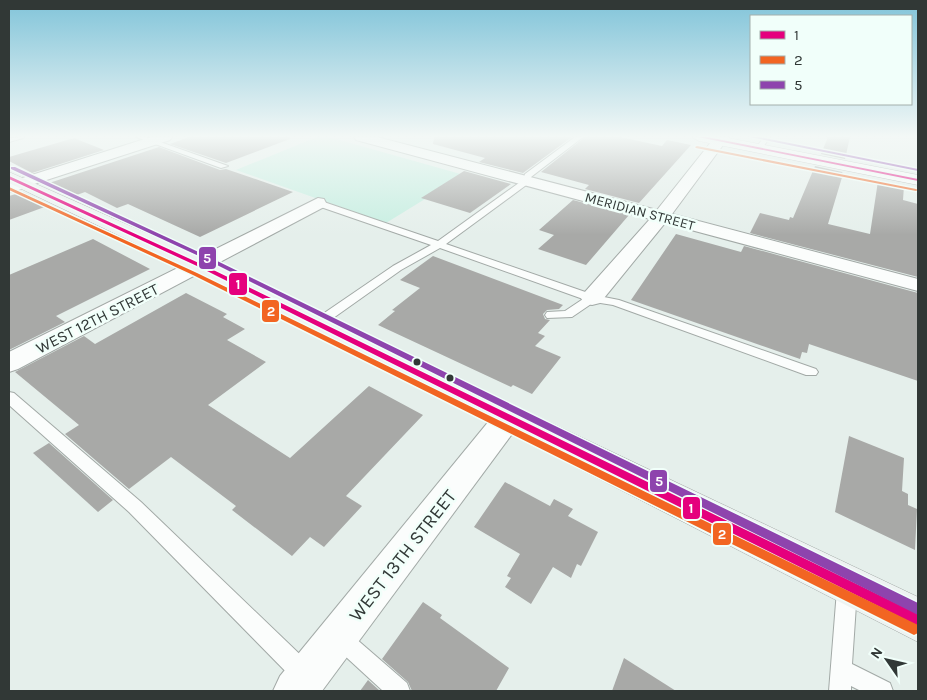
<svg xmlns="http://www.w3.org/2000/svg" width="927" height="700" viewBox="0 0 927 700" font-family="Karla,sans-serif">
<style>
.green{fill:#c6eee1}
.building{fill:#a8a9a7}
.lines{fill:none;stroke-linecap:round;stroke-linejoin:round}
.service-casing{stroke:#a2a9a6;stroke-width:2}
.minor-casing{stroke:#a2a9a6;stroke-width:2}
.tertiary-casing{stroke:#a2a9a6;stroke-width:1}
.secondary-casing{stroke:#a2a9a6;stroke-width:1}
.service{fill:#fbfdfc;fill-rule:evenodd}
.minor{fill:#fbfdfc;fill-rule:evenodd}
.tertiary{fill:#fbfdfc;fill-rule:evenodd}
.secondary{fill:#eef3f2;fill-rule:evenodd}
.bus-1-casing{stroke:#f1fffa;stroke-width:3}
.bus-2-casing{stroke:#f1fffa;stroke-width:3}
.bus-3-casing{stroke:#f1fffa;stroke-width:3}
.bus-1{fill:#e5007d;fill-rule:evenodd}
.bus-2{fill:#f26522;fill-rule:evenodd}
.bus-3{fill:#8e44ad;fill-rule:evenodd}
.bus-dot{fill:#313836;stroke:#f1fffa;stroke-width:2}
.labels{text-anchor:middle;stroke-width:5;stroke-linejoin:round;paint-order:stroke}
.far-street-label{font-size:14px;fill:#313836;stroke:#f1fffa}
.street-label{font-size:16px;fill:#313836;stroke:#f1fffa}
.near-street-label{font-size:19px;fill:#313836;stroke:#f1fffa}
.line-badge{stroke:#f1fffa;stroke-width:2}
.badge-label{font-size:14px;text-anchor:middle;font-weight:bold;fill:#fff}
</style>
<rect width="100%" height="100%" fill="#e5efeb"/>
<path class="green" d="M317,137H329L464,175L386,223L236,170Z"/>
<g class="building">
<path d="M189,137H290V139L226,163L170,144Z"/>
<path d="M434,137H572L523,173L479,162L485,158L433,144Z"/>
<path d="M585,137H620L662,146L667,140L691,145L639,203L585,189L589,185L541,172Z"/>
<path d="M828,137H850L845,159L821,154Z"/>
<path d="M74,138L104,150L32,173L9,161V157Z"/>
<path d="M159,147L220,170L226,169L293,192L200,237L128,204L117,208L85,192L71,197L43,185Z"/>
<path d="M815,166L842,172L843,174L828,224L870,234L878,181L904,186L903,200L918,204V277L750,233L760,213L789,220L790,217L793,218Z"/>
<path d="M464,171L511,184L470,213L421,198Z"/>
<path d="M23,192L50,205L9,220V196Z"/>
<path d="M573,200L629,215L586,265L538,249L554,235L539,230Z"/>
<path d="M676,234L741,252L744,246L918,293V381L809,344L807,353L802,352L800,359L631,300Z"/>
<path d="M93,239L150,269L56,316L65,322L9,350V275Z"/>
<path d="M433,256L563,305L559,309L547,310L543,314L545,319L550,320L538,333L545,336L535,346L561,357L532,394L513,385L511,387L378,325L395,311L392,310L420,288L400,280Z"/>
<path d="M186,293L227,314L223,317L245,329L227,340L266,362L208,405L290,458L369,386L423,415L346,496L362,506L324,547L310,537L292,556L232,510L236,506L171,457L129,489L65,434L79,425L15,372L84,336L95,344Z"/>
<path d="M849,436L904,458L902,491L908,494V505L917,509L915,550L835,512Z"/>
<path d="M49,443L113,500L98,512L33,453Z"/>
<path d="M505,482L550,506L554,499L573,509L568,516L598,532L581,566L577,564L571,578L553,567L531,604L505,587L511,578L507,576L520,554L474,527Z"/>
<path d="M423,602L442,615L440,618L509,668L496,691H412L408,682L382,659Z"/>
<path d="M624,658L676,691H612Z"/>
<path d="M368,680L380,691H360Z"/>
</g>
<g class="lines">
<g class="service-casing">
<g id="service">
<path d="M24,137L23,138L9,142V138Z"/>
<path d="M136,137H146L228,166L221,168Z"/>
<path d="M575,137H583L531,177L529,183L446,244L594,295L619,300L816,369L818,372L816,375H806L613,305L594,302L572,317L547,318L545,315L547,312L565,311L583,299L440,248L401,270L322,326H314L312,323L314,320L393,266L431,245L315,205V201H321L438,241L523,180L525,174Z"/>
<path d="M764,137H770L761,150H757L755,149Z"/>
<path d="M9,392L14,393L141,502L312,666L315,674L312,682L304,685L296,682L129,512L9,405Z"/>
<path d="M847,580L854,583L857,590L852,664L890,683L893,691H861L851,686V691H829L837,590L840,583Z"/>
<path d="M340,628L347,631L407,683L410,691H383L333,645L330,638L333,631Z"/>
</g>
</g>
<g class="minor-casing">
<g id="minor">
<path d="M151,137H172L170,140L28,186H16L14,183L16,180Z"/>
<path d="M354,137H377L657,210L715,137H729L672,214L918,279V291L665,223L600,303L592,305L584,303L581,298L584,293L650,219L356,140Z"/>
<path d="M318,198L324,199L326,203L324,207L18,369L9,372V352Z"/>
<path d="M508,407L518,410L522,418L518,426L322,691H273L280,676L498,410Z"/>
</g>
</g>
<g class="tertiary-casing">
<g id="tertiary">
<path d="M692,137H723L918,175V185L699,141Z"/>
<path d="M22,178L28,179L31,183L28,187L9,193V182Z"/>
</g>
</g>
<g class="secondary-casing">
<path id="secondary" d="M9,172L207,260L918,597V642L191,270L9,183Z"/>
</g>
<use href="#service" class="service"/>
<use href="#minor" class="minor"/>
<use href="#tertiary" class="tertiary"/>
<use href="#secondary" class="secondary"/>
<g class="bus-1-casing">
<g id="bus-1">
<path d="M698,137H707L918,179V181Z"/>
<path d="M9,176L201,264L918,614V626L197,266L9,179Z"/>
</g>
</g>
<g class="bus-2-casing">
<g id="bus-2">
<path d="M697,146L916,189L918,190L916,191L696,148L695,147Z"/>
<path d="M9,187L197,273L918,625V633L914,635L910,633L193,275L9,190Z"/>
</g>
</g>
<g class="bus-3-casing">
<g id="bus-3">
<path d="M750,137H759L918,169V171Z"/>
<path d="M11,167H15L205,255L918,603V615L201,257L11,169Z"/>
</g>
</g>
<use href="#bus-1" class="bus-1"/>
<use href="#bus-2" class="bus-2"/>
<use href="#bus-3" class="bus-3"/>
</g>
<linearGradient id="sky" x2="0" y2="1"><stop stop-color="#81c4d9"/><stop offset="0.58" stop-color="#f3f8f6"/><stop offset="1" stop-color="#f3f8f6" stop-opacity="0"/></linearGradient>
<rect width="927" height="235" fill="url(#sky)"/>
<g class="bus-dot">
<circle cx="417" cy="362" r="4.5"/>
<circle cx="450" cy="378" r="4.5"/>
</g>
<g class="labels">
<g class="far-street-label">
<text transform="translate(640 211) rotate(15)" y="5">MERIDIAN STREET</text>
</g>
<g class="street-label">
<text transform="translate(97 318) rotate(-27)" y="6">WEST 12TH STREET</text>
</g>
<g class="near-street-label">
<text transform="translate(402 555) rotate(-52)" y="7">WEST 13TH STREET</text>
</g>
</g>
<g class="line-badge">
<rect x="198" y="246" width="19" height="24" rx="5" fill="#8e44ad"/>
<rect x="228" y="272" width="20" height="24" rx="5" fill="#e5007d"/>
<rect x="261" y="299" width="19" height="24" rx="5" fill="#f26522"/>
<rect x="649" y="469" width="19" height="24" rx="5" fill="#8e44ad"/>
<rect x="682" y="496" width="19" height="24" rx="5" fill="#e5007d"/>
<rect x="712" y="522" width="20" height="24" rx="5" fill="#f26522"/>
</g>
<g class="badge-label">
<text x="207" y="263">5</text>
<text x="238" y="289">1</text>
<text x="271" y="316">2</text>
<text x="659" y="486">5</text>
<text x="691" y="513">1</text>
<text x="722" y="539">2</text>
</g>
<rect width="927" height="700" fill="none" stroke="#313836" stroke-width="20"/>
<rect x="750" y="15" width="162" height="90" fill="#f1fffa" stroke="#a4afac"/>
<rect x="760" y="31" width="25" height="8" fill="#e5007d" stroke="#a4afac"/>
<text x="794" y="40" font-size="15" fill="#313836">1</text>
<rect x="760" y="56" width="25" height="8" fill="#f26522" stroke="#a4afac"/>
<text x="794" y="65" font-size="15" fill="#313836">2</text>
<rect x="760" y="81" width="25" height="8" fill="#8e44ad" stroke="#a4afac"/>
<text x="794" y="90" font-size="15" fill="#313836">5</text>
<g transform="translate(887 660) rotate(304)" stroke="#f1fffa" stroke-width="4" paint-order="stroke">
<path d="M0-4L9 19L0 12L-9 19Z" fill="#313836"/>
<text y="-8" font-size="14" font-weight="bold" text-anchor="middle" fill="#313836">N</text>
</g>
</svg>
